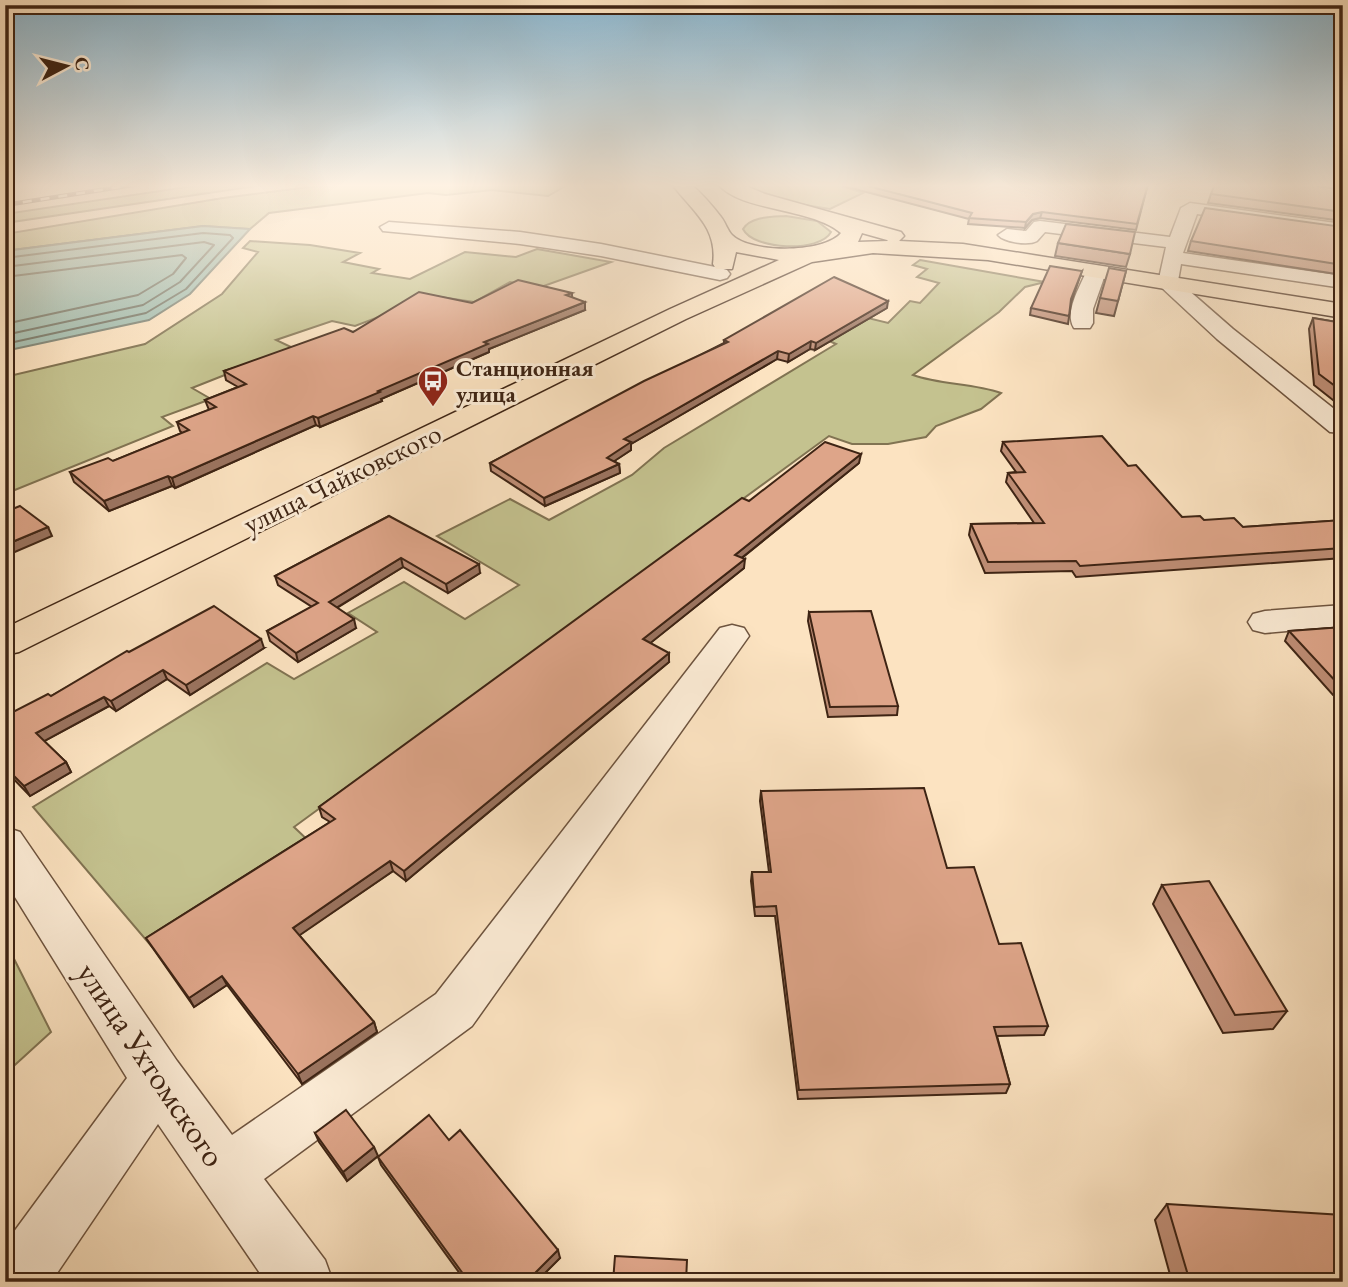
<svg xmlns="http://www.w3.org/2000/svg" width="1348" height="1287" viewBox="0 0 1348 1287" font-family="'EB Garamond',serif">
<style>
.green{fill:#c4c28f;stroke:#817352;stroke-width:2}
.water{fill:#9fbeb1;stroke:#788072;stroke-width:2}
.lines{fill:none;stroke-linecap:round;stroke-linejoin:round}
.shore{stroke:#6e7162;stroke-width:2}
.minor-casing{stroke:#6e543f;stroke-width:3}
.major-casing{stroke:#3e2414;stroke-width:3}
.minor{fill:#fdedd7;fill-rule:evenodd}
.major{fill:#fce3c1;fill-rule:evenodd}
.rail-casing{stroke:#3e2414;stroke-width:4.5}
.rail{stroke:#fdedd7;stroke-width:2.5;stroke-dasharray:9;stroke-linecap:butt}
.wall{fill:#bf8e76;stroke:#3e2414;stroke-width:2}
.shaded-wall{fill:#9b7460;stroke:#3e2414;stroke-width:2}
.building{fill:#dea589;stroke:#3e2414;stroke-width:2}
.labels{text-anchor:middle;stroke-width:6;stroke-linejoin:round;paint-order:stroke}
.far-poi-label{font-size:23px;font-weight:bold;fill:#3e2414;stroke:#fdedd7;text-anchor:start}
.street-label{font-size:28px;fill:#3e2414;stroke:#fdedd7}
.near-street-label{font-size:33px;fill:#3e2414;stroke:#fdedd7}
</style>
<rect width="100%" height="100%" fill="#fce3c1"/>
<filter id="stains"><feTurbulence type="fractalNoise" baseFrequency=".00286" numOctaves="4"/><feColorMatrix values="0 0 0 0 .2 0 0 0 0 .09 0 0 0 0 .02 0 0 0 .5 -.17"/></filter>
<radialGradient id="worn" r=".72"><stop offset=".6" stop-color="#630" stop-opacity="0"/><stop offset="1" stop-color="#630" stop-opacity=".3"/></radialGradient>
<g class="green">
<path d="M207,184H269L5,223V214Z"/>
<path d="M333,184L567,185L548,196L492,190L446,195L428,193L269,213L250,229L203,226L5,251V234L223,198Z"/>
<path d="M740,184L839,185L863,193L830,209L793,203Z"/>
<path d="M786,216L817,221L831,232C820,253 753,250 743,229C751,216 772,217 786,216Z"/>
<path d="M250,241L310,245L360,253L343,262L379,269L372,273L410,279L465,252L516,257L537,249L611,262L541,287L510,282L474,302L434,296L355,326L332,321L276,340L293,348L192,388L211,399L162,417L173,426L5,494V377L145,344L222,294L258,252L243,248Z"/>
<path d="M920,260L1045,282L1025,287L999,312L913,375C941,385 972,383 1001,393L981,409L936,426L926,437L888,444H852L829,436L294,827L313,845L152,947L33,807L267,663L294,679L377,632L348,613L404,582L465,619L519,585L437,536L510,499L549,520L632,475L664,448L836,344L827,340L864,317L888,323L910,301L920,303L939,283L917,277L927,269L913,265Z"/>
<path d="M5,941L51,1032L5,1074Z"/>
</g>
<path class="water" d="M203,226L250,229L190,294L149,320L5,351V251Z"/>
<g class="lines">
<g class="shore">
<path d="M5,258L203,233L230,235L233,238L186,289L146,313L5,344"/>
<path d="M5,267L204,242L214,245L180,282L143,305L5,335"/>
<path d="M5,277L182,255L186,258L173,274L138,295L5,324"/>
</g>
<g class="minor-casing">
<g id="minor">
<path d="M1190,203L1343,224V234L1197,214L1183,253L1343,276V288L1181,264L1178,281L1233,329L1343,416V433L1330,432L1217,339L1161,287L1158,283L1166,247L1045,232C1044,233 1038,240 1037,241C1028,246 1004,242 998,235L1007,229L1026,231L1034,222L1040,221L1170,237L1181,208Z"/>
<path d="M389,222L520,232L601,244L720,268L727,270L730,274L727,278L720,280L601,256L520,244L383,231L380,227Z"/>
<path d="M1096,266L1103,268L1106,272L1093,309V323L1090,328H1074C1064,312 1080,287 1086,272L1089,268Z"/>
<path d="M1343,605V626L1265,633L1253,630L1248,622L1253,614L1265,611Z"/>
<path d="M732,625L744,628L749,636L472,1026L264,1179L325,1260L333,1282H266L158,1124L51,1282H5V1244L127,1078L5,881V827L20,832L177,1061L232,1135L436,994L720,628Z"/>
</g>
</g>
<g class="major-casing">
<path id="major" d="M672,184H691C702,194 712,205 721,217C725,222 728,231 732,235C751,254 825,253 841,233C810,207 741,212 718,184H741L765,194L901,232L904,236L899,241L963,244L1343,304V318L988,260L873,253L812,262L686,319L19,652L5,655V628L670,309L779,260L736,252L732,269H716L713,264C718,227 692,211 672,184ZM862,233L887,240L888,241L858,242Z"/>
</g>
<use href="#minor" class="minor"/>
<use href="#major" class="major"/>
<g class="rail-casing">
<g id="rail">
<path d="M1310,184L1343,188"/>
<path d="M5,205L139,184"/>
</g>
</g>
<use href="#rail" class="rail"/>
</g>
<g class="wall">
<path d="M836,184H1148L1136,230L1040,218L1032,220L1025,228L968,224L969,219Z"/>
<path d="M1343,190V221L1208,203L1211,194Z"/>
<path d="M1343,227V275L1188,251L1191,241Z"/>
<path d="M1058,243L1130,254L1126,267L1055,256Z"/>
<path d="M1082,271L1071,303L1068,324L1030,315L1031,308Z"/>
<path d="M1126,271L1114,316L1096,313L1100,298Z"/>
<path d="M572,293V297L585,310L489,349V352L381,399L382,401L320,427L316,425L175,488L172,486L109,511L74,482L70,472L113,461L182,433L180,431L177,422L209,410L205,400L238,387L226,380L224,371L353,332L472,303Z"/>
<path d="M887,308L815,350L810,349L788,362L777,359L631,444V450L614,461L619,464L620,473L545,506L491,471L490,463L724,343V340Z"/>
<path d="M1313,318L1343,323V408L1314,385L1309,329Z"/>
<path d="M1003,442L1128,466L1182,517L1243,527L1343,520V558L1076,577L1072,571L985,573L969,535L971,524L1034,523L1006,482L1008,473L1016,472L1001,451Z"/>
<path d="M859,463L742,558L744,568L650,643L669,662L406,881L393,871L299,935L374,1022L377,1032L302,1084L227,985L194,1007L152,947L146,938L330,822L322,817L319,807L749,501Z"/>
<path d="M389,516L480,573L448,593L403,567L337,608L356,628L298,662L270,641L267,631L312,607L278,585L275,576Z"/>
<path d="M809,612L898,706L897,715L828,717L808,621Z"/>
<path d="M1343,627V694L1333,695L1285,641L1289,631Z"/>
<path d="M264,648L190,695L167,679L116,711L109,706L44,741L66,762L71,772L30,796L5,770V758L8,756L5,753V716L51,696L129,652Z"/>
<path d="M761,791L947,868L999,944L1048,1026L1044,1035L997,1036L1010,1084L1006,1093L798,1099L775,916H755L751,881L752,872H769L760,801Z"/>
<path d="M1162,885L1287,1011L1273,1029L1223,1033L1153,904Z"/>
<path d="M315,1133L378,1156L347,1181L319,1142Z"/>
<path d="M449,1140L560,1258L536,1282H466L381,1165L378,1157Z"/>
<path d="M1167,1204L1343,1282H1172L1155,1220Z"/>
</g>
<g class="shaded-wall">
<path d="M1042,212L1040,218L1032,220L1025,228L1026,222L1033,214Z"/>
<path d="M888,301L887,308L815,350L816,343Z"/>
<path d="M585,302V310L489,349V352L381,399L382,401L320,427L318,418L484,342Z"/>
<path d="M811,341L810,349L788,362L789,354Z"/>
<path d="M778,351L777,359L631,444V450L607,466V458L624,439Z"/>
<path d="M313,416L316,425L175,488L172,478Z"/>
<path d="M861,454L859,463L734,564L735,555Z"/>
<path d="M619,464L620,473L545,506L544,498Z"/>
<path d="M168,476L172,486L109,511L104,501Z"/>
<path d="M48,527L52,536L10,554L13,560L5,563V545Z"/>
<path d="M401,558L403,567L331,611L329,602Z"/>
<path d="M745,559L744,568L643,649V639Z"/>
<path d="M479,564L480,573L448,593L446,584Z"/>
<path d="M354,619L356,628L298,662L296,653Z"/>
<path d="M261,639L264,648L190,695L186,685Z"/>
<path d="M669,653V662L406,881L404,871Z"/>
<path d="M163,670L167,679L116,711L111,701Z"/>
<path d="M104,697L109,706L41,743L36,733Z"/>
<path d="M66,762L71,772L30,796L24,786Z"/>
<path d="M390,861L393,871L297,937L293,928Z"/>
<path d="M222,976L227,985L194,1007L189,998Z"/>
<path d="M374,1022L377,1032L302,1084L298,1074Z"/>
<path d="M374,1147L378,1156L347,1181L343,1172Z"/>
<path d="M558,1250L560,1258L536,1282H526Z"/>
</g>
<g class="building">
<path d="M860,184H1148L1137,224L1042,212L1033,214L1026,222L969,218L972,213Z"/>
<path d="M1215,184H1304L1343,190V212L1211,194Z"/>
<path d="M1205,208L1343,227V265L1191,241Z"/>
<path d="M1066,224L1135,232L1130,254L1058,243Z"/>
<path d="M1050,266L1082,271L1071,299L1069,316L1031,308Z"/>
<path d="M1109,268L1126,271L1118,301L1100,298Z"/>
<path d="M834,277L888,301L816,343L811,341L789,354L778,351L624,439L631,442L607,458L619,464L544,498L490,463L644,381L728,342L724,340Z"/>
<path d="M518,280L572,293L566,295L585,302L484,342L488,344L378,391L380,392L318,418L313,416L172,478L168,476L104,501L70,472L108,458L113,461L189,430L177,422L216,407L205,400L246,384L224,371L344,328L353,332L419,292L472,303Z"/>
<path d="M1313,318L1343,323V392L1319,374Z"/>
<path d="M1102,436L1128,466L1136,465L1182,517L1200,516L1204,520L1234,518L1243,527L1343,520V548L1080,566L1076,561L988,562L971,524L1044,523L1008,473L1025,472L1003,442Z"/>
<path d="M825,442L861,454L735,555L745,559L643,639L669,653L404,871L390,861L293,928L374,1022L298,1074L222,976L189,998L146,938L335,819L319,807L742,498L749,501Z"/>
<path d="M20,506L48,527L5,545V512Z"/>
<path d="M389,516L479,564L446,584L401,558L329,602L354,619L296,653L267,631L318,603L275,576Z"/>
<path d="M214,606L261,639L186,685L163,670L111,701L104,697L36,733L66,762L24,786L5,767V758L11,755L5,749V716L48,694L51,696L127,651L129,652Z"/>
<path d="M871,611L898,706L830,707L809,612Z"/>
<path d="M1343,627V685H1339L1289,631Z"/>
<path d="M924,788L947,868L974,867L999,944L1021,943L1048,1026L994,1027L1010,1084L799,1090L776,906L755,907L752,872H771L761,791Z"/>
<path d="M1209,881L1287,1011L1235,1015L1162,885Z"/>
<path d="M346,1110L374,1147L343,1172L315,1133Z"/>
<path d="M429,1115L449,1140L460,1130L558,1250L526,1282H469L378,1157Z"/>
<path d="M1167,1204L1343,1215V1282H1190Z"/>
<path d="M615,1256L687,1260L686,1282H613Z"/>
</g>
<linearGradient id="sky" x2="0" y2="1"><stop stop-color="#8bb8d2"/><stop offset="0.51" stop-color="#fef2e3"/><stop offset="1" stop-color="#fef2e3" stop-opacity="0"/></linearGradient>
<rect width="1348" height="364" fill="url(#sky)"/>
<defs>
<g id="bus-pin" transform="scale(1.575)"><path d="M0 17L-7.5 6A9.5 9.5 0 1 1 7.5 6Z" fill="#8f2418" stroke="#fdedd7"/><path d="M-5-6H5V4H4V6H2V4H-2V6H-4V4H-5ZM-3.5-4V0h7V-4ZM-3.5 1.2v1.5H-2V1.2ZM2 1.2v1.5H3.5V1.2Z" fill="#fff"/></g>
</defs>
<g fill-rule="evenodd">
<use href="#bus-pin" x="433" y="381"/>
</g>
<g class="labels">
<g class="far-poi-label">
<text x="456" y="376">Станционная<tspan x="456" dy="26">улица</tspan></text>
</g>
<g class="street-label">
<text transform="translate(342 478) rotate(-26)" y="10">улица Чайковского</text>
</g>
<g class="near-street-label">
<text transform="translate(152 1064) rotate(56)" y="12">улица Ухтомского</text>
</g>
</g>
<rect width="1348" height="1287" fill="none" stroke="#fce3c1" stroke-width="28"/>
<rect x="7" y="7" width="1334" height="1273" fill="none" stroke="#3e2414" stroke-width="3.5"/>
<rect x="14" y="14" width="1320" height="1259" fill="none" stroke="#3e2414" stroke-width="2"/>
<g transform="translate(66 66) rotate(83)" stroke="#fdedd7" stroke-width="5" paint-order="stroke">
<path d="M0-5L12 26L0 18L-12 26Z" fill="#3e2414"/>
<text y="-10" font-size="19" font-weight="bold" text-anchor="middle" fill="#3e2414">С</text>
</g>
<rect width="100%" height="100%" filter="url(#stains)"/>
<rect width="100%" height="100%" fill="url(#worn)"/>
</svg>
